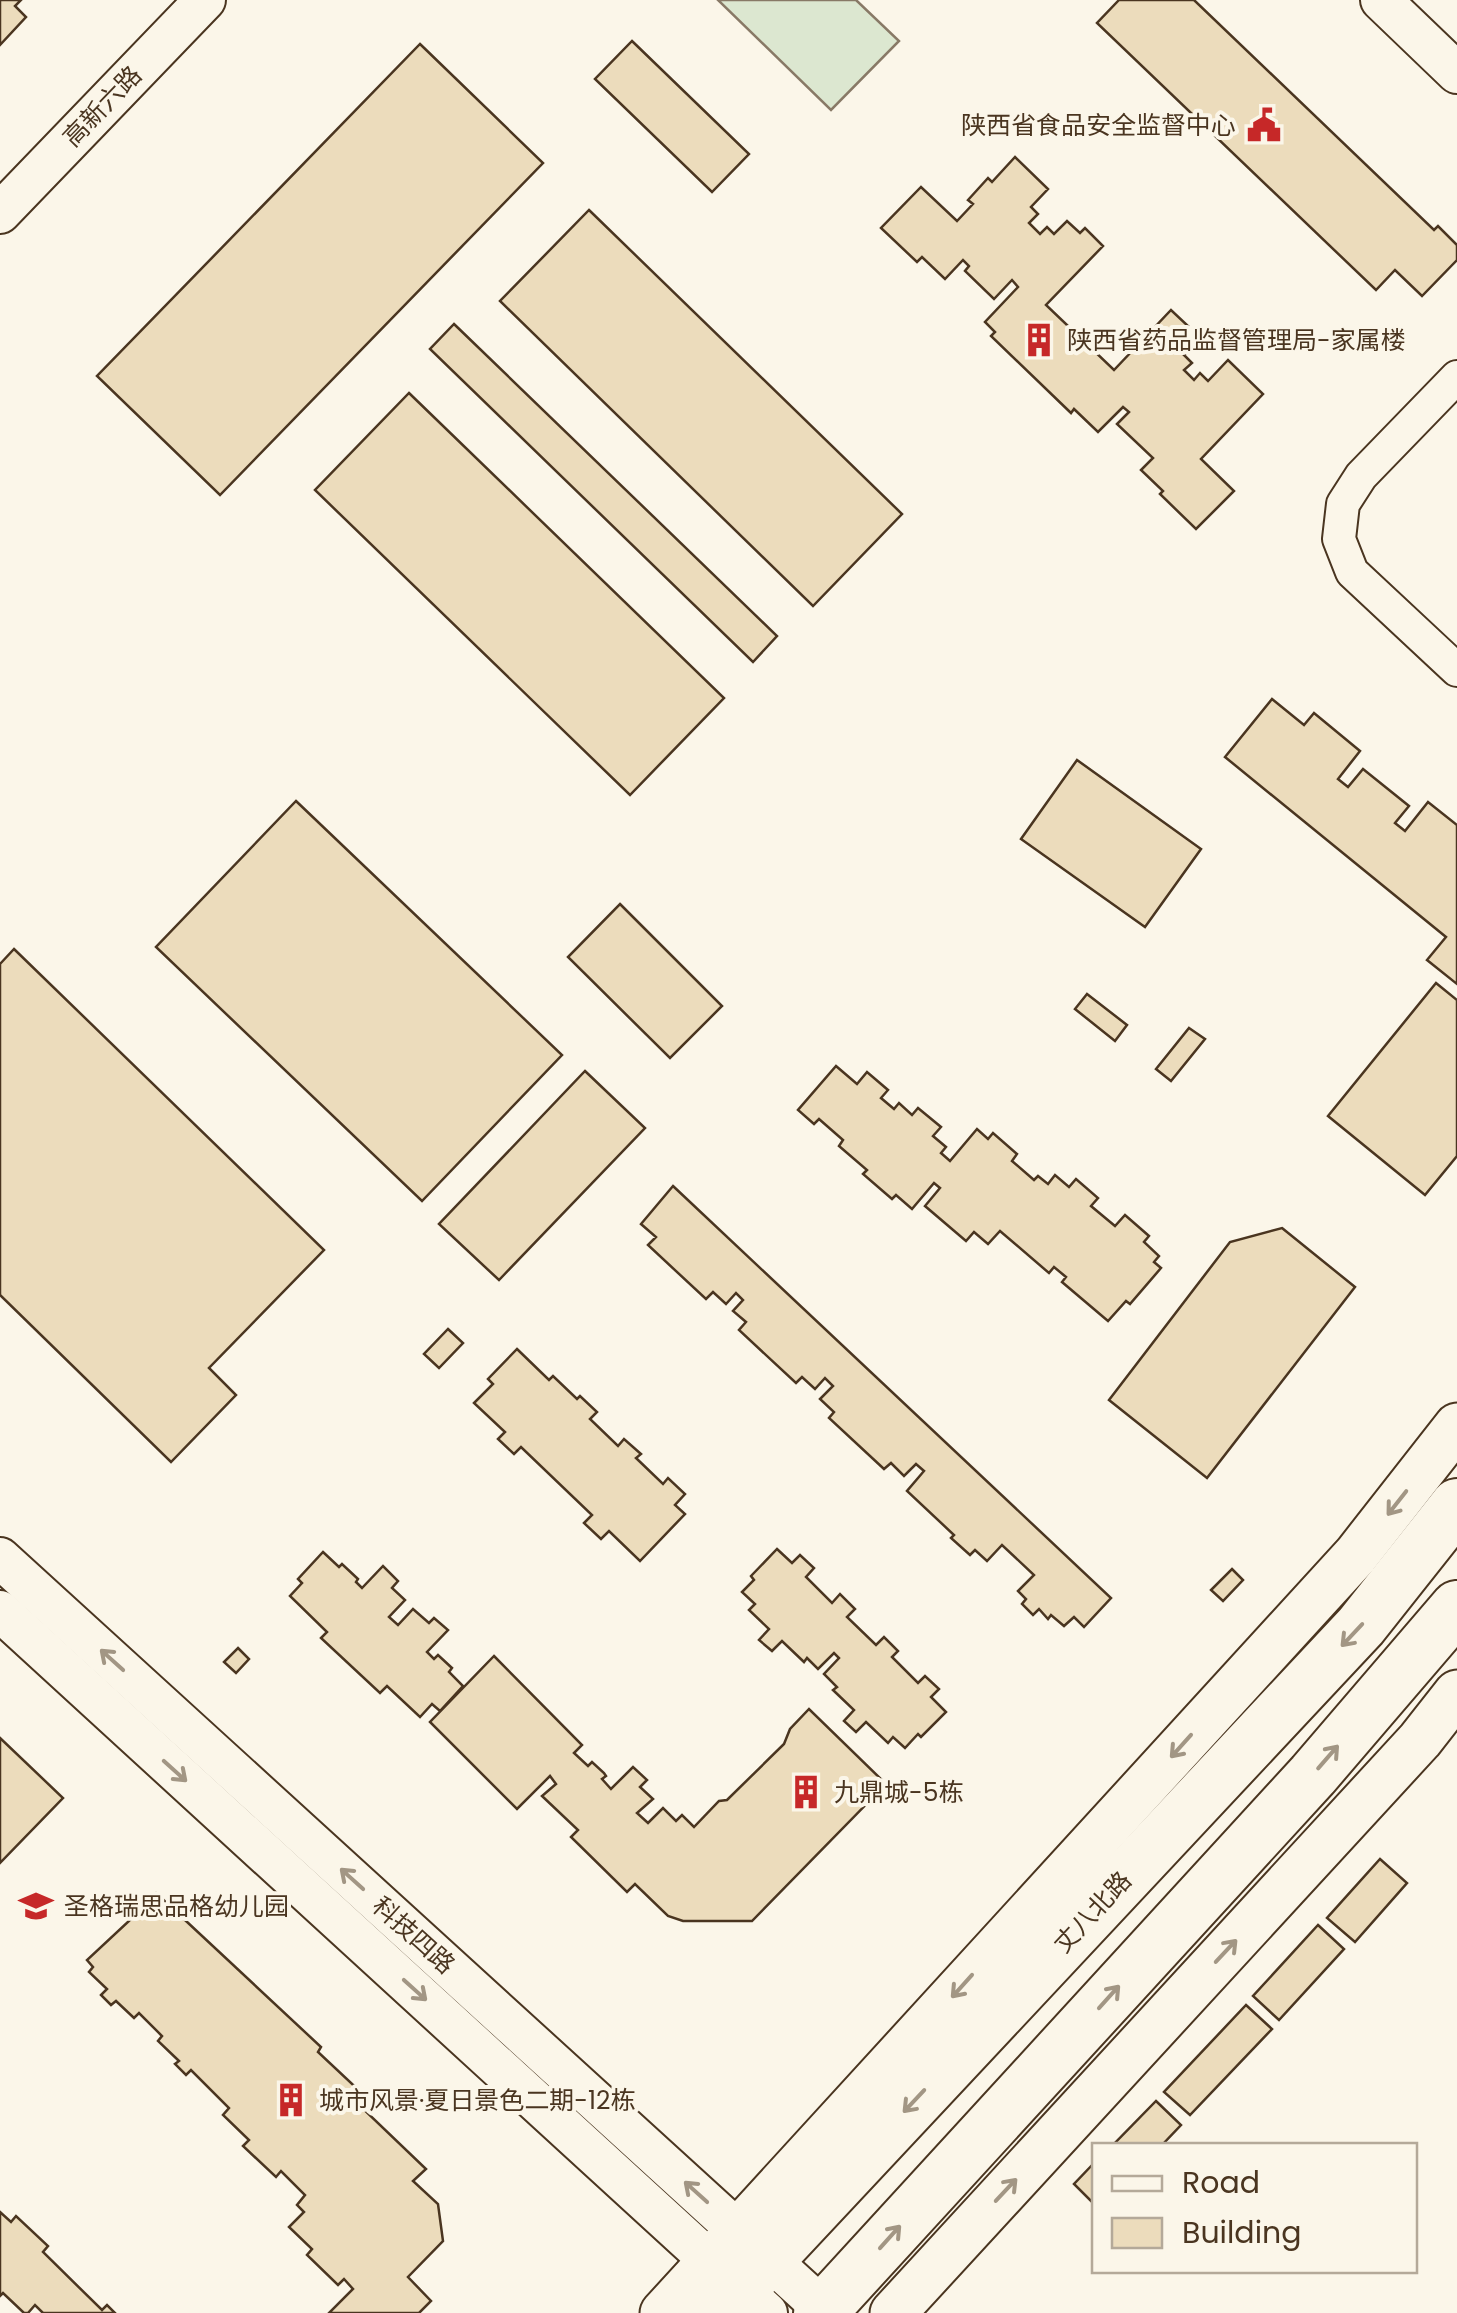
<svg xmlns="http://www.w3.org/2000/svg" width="1457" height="2313" viewBox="0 0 1457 2313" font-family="Poppins,'Noto Sans SC',sans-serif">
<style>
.green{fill:#dce7d0;stroke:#887966;stroke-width:2.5}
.building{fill:#ecdcbc;stroke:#4a3520;stroke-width:2.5}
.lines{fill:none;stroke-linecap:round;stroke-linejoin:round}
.minor-casing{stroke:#4a3520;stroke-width:36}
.tertiary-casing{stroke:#4a3520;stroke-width:44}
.secondary-casing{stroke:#4a3520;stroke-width:49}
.primary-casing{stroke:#4a3520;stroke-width:56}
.minor{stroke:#fbf6e9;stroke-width:32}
.tertiary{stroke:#fbf6e9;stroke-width:40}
.secondary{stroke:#fbf6e9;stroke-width:45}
.primary{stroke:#fbf6e9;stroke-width:52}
.oneway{stroke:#a29684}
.labels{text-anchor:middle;stroke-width:8;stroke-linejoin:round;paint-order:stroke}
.street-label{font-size:25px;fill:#4a3520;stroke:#fbf6e9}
.poi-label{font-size:25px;fill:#4a3520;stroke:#fbf6e9;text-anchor:start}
</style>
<rect width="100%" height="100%" fill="#fbf6e9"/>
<path class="green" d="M718,0H856L899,41L831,110Z"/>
<g class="building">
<path d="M0,0H21L15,6L26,17L0,45Z"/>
<path d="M1119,0H1194L1434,230L1438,226L1457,245V260L1422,296L1395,270L1376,290L1097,23Z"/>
<path d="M632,41L749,154L712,192L595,79Z"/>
<path d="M420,44L543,163L220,495L97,376Z"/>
<path d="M1015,157L1048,189L1031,207L1038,214L1029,223L1040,234L1047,227L1054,234L1067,221L1080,233L1085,228L1103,246L1046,305L1114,370L1171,310L1188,326L1182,332L1195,345L1184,355L1192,363L1184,370L1194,380L1200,373L1208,381L1228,360L1263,394L1201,459L1234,491L1196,529L1160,494L1163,491L1141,470L1153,458L1117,424L1129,412L1123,407L1098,432L1074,409L1071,413L991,336L995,332L985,322L1018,287L1012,280L994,299L965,271L969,266L963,260L945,279L922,257L917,262L881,228L921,187L957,221L973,204L968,200L988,178L992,182Z"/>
<path d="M589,210L902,514L813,606L500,301Z"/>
<path d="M454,324L777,636L753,662L430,349Z"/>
<path d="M409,393L724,698L630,795L315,490Z"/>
<path d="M1272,699L1304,725L1314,713L1360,751L1338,779L1348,787L1363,769L1409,806L1395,823L1405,831L1428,802L1457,825V984L1427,960L1446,937L1225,757Z"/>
<path d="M1077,760L1201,849L1145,927L1021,839Z"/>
<path d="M296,801L562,1055L422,1201L156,947Z"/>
<path d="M620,904L722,1006L670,1058L568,957Z"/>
<path d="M14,949L324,1250L209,1368L236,1395L171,1462L0,1295V964Z"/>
<path d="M1436,983L1457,1000V1156L1425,1195L1328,1116Z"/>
<path d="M1087,994L1127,1025L1115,1041L1075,1009Z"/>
<path d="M1189,1028L1205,1039L1171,1081L1156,1069Z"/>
<path d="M836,1066L857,1084L867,1072L888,1090L881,1098L894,1109L899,1103L912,1115L918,1108L941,1127L933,1136L946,1147L941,1153L950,1161L977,1129L988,1139L993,1133L1017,1154L1012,1161L1034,1180L1038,1176L1048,1184L1055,1175L1069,1187L1076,1179L1098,1198L1091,1206L1115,1226L1125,1215L1149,1236L1144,1242L1159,1256L1154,1262L1161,1268L1130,1304L1126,1301L1108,1321L1062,1282L1066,1277L1054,1267L1049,1273L1000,1231L988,1244L974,1232L966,1241L925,1206L940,1188L934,1183L912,1209L896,1195L892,1199L863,1174L867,1170L839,1146L843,1140L819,1119L814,1124L798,1110Z"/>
<path d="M585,1071L645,1128L499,1280L439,1224Z"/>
<path d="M673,1186L1111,1598L1084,1627L1074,1617L1064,1626L1051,1615L1048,1619L1039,1609L1033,1615L1022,1604L1026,1599L1018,1591L1034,1575L1002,1545L987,1561L975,1550L970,1555L951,1538L954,1535L907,1491L924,1471L916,1464L904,1476L891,1463L884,1469L829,1418L834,1412L820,1399L833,1386L825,1378L815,1389L802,1377L796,1383L739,1330L746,1322L733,1311L743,1300L736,1293L726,1304L713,1292L706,1299L648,1245L656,1237L641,1224Z"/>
<path d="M1282,1228L1355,1287L1207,1478L1109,1400L1230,1242Z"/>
<path d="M448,1329L463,1343L439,1368L424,1354Z"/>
<path d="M517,1349L549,1380L553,1376L577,1399L580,1396L597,1412L590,1419L618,1446L624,1439L641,1454L636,1458L663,1484L668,1478L685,1494L675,1505L685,1514L640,1561L609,1531L601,1539L584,1523L592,1515L521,1447L514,1454L498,1439L505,1432L474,1403L493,1384L488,1379Z"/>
<path d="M777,1549L792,1563L800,1555L814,1568L806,1577L832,1603L840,1594L855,1609L847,1617L876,1645L884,1637L898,1651L892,1657L918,1683L925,1676L939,1689L931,1697L946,1712L921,1737L918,1734L905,1748L893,1737L888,1743L866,1722L856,1732L844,1721L854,1710L833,1690L837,1687L824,1674L839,1658L834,1653L818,1669L807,1658L804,1662L782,1641L772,1651L759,1640L769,1629L749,1610L755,1604L742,1592L754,1580L751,1576Z"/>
<path d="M323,1552L339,1567L342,1564L358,1579L356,1582L362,1588L383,1566L398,1581L392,1588L405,1600L389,1617L398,1625L413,1609L429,1623L434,1618L448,1630L427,1652L434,1659L438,1655L452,1668L449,1672L463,1686L440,1711L432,1704L420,1717L387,1686L380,1693L321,1638L327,1632L290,1596L302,1583L298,1579Z"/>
<path d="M1232,1569L1243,1580L1223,1601L1211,1590Z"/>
<path d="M238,1648L249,1659L236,1673L224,1662Z"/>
<path d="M494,1656L582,1745L574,1753L588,1766L592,1762L604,1773L606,1776L602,1779L611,1789L633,1767L647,1780L640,1787L653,1799L637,1813L648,1823L663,1808L676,1821L682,1815L694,1827L719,1801L727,1800L784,1744L790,1729L809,1709L886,1784L752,1921H683L668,1916L635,1884L627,1892L571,1837L578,1830L542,1796L556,1784L550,1776L517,1809L430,1722Z"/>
<path d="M0,1738L63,1798L0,1863Z"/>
<path d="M1380,1859L1407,1883L1355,1942L1327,1918Z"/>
<path d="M156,1893L321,2047L318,2052L365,2096L358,2104L426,2169L413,2181L438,2204L443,2241L408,2277L431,2301L419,2313H329L353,2289L344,2279L338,2285L307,2255L312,2249L289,2227L304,2212L297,2205L305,2195L281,2171L276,2177L243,2146L249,2140L223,2115L229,2108L191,2070L186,2075L175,2064L179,2061L158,2041L162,2036L139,2013L134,2018L116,2001L111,2005L101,1995L107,1989L89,1972L93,1967L87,1960L129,1921L127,1917L130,1920Z"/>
<path d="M1318,1925L1344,1949L1279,2020L1253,1996Z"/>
<path d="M1246,2005L1272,2029L1190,2115L1164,2092Z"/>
<path d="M1156,2101L1181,2125L1161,2146H1112Z"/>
<path d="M1094,2163V2204L1074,2184Z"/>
<path d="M0,2212L11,2222L16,2216L48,2246L43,2252L102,2310L107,2305L115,2313H43L35,2305L28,2313H24L3,2293L0,2296Z"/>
</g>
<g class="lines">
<g class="minor-casing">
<path id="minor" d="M1457,377L1361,476L1343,504L1339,539L1352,572L1457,670"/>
</g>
<g class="tertiary-casing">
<g id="tertiary">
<path d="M1381,0L1457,73"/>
<path d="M0,213L205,0"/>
<path d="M0,1558L828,2313"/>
<path d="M0,1611L767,2313"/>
</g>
</g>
<g class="secondary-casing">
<g id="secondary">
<path d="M663,2313L1356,1555L1457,1426"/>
<path d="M893,2313L1420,1740L1457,1693"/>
</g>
</g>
<g class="primary-casing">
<g id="primary">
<path d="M718,2313L1361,1626L1457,1505"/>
<path d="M820,2313L1313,1775L1457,1607"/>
</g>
</g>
<use href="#minor" class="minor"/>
<use href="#tertiary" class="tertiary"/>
<use href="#secondary" class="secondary"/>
<use href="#primary" class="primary"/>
</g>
<defs><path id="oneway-shaft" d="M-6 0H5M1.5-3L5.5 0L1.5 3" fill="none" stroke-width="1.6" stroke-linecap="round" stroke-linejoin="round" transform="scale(2.5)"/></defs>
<g class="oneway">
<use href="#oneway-shaft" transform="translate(1397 1503) rotate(128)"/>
<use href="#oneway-shaft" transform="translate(1352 1635) rotate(133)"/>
<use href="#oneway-shaft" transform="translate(112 1660) rotate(-138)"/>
<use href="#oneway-shaft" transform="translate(1181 1746) rotate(132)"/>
<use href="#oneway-shaft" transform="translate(1328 1757) rotate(-49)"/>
<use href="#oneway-shaft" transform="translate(175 1771) rotate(42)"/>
<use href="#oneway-shaft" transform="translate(352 1879) rotate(-138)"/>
<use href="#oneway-shaft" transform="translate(1226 1951) rotate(-47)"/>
<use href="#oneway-shaft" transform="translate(962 1986) rotate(132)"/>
<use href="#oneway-shaft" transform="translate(415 1990) rotate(42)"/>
<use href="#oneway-shaft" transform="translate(1109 1997) rotate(-48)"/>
<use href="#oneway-shaft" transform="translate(914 2101) rotate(133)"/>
<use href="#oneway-shaft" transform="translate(1006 2190) rotate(-47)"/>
<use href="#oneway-shaft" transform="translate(696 2192) rotate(-138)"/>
<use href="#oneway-shaft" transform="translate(890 2237) rotate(-48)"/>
</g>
<defs>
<g id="civic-bare" transform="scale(2.7)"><path d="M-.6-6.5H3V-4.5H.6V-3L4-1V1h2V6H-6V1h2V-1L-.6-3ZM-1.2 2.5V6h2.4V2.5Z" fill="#c62828" stroke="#fbf6e9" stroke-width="2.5" paint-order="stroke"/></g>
<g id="building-bare" transform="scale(2.7)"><path d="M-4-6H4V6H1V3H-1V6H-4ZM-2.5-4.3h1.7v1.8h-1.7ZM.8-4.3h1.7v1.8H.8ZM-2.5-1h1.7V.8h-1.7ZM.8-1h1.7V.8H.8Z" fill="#c62828" stroke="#fbf6e9" stroke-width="2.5" paint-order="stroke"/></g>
<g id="school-bare" transform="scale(2.7)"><path d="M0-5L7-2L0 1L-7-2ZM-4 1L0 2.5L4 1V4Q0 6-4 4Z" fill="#c62828" stroke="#fbf6e9" stroke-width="2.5" paint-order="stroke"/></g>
</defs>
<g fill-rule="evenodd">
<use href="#civic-bare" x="1264" y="125"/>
<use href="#building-bare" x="1039" y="340"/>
<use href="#building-bare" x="806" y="1792"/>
<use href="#school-bare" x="36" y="1906"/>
<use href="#building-bare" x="291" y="2100"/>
</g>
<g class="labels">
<g class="street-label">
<text transform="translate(102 106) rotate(-46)" y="9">高新六路</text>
<text transform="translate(1092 1912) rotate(-47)" y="9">丈八北路</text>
<text transform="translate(414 1935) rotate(42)" y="9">科技四路</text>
</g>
<g class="poi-label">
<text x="1236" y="134" text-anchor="end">陕西省食品安全监督中心</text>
<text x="1067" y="349">陕西省药品监督管理局-家属楼</text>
<text x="834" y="1801">九鼎城-5栋</text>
<text x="64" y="1915">圣格瑞思品格幼儿园</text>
<text x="319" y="2109">城市风景·夏日景色二期-12栋</text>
</g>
</g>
<rect x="1092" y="2143" width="325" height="130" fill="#fbf6e9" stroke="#b4a999" stroke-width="2.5"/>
<rect x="1112" y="2176" width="50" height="15" fill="#fbf6e9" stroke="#b4a999" stroke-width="2.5"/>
<text x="1182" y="2193" font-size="30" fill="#4a3520">Road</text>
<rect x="1112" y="2218" width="50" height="30" fill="#ecdcbc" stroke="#b4a999" stroke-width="2.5"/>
<text x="1182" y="2243" font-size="30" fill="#4a3520">Building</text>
</svg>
